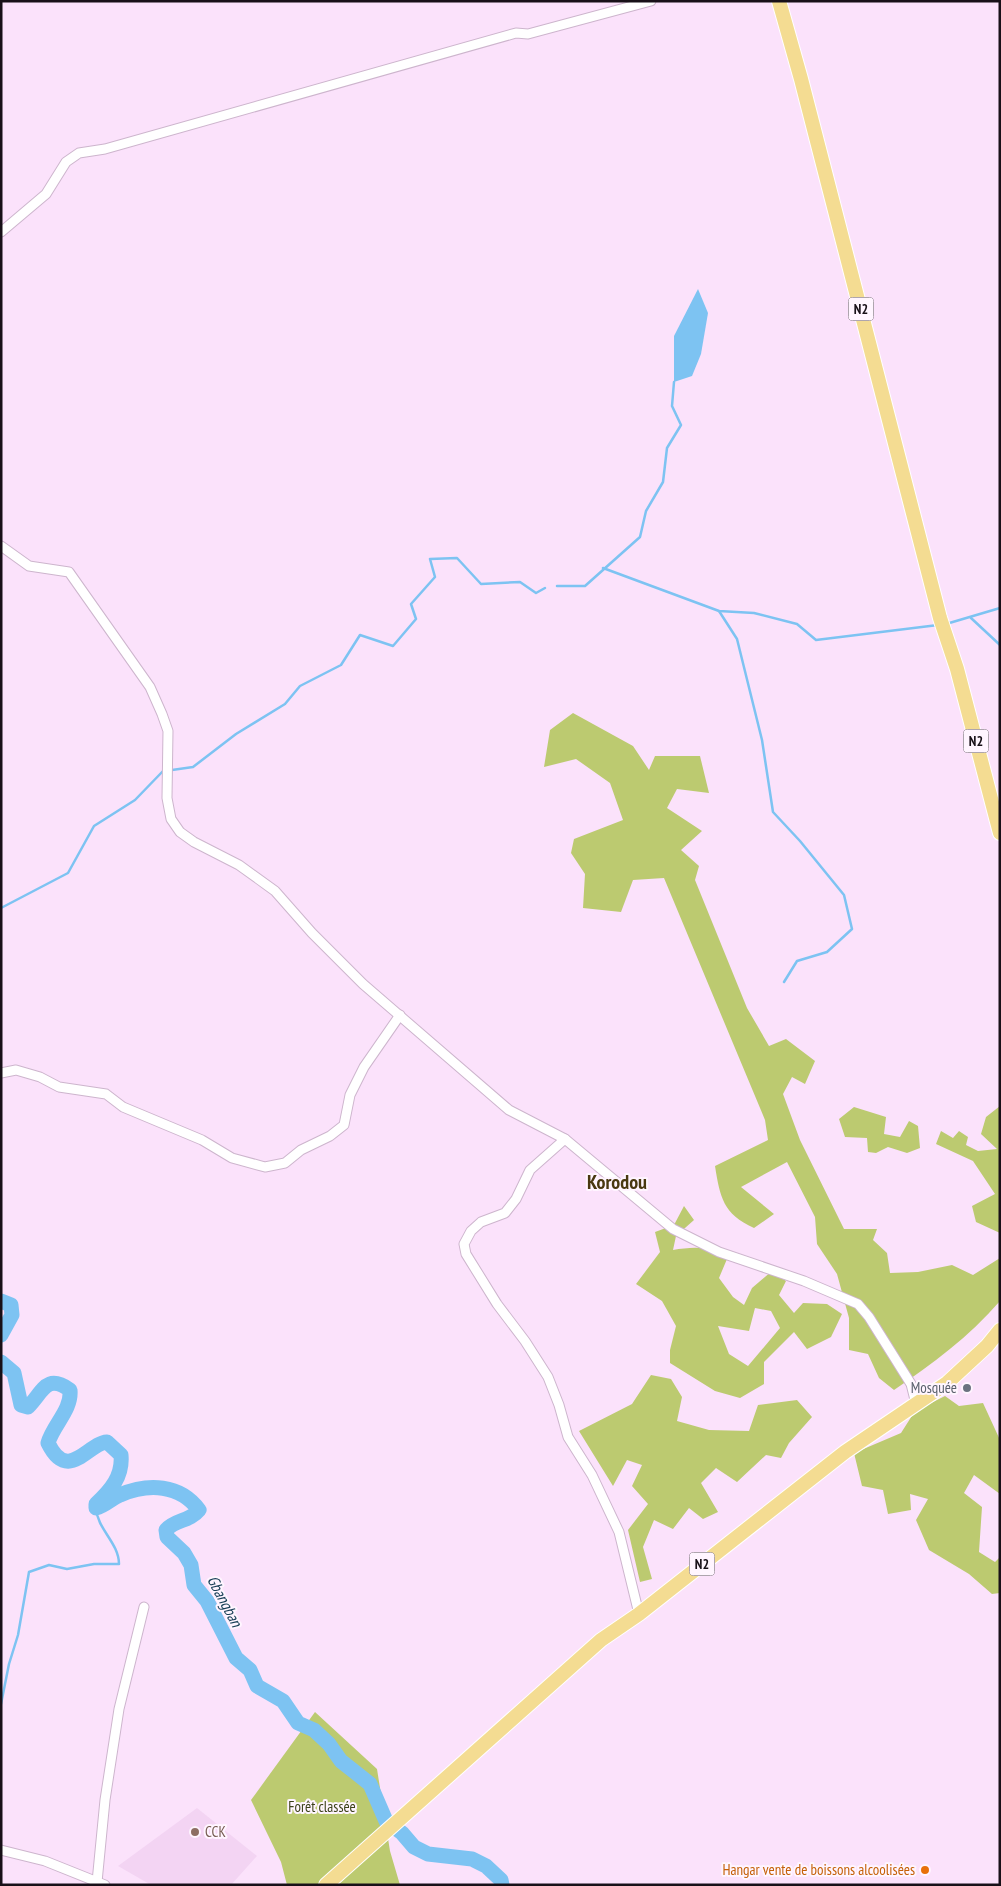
<svg xmlns="http://www.w3.org/2000/svg" width="1001" height="1886" viewBox="0 0 1001 1886" font-family="'PT Sans Narrow',sans-serif">
<style>
.built{fill:#f3d4f3}
.green{fill:#bcca70;fill-rule:evenodd}
.water{fill:#7dc3f2}
.lines{fill:none;stroke-linecap:round;stroke-linejoin:round}
.stream{stroke:#7dc3f2;stroke-width:2.5}
.river{stroke:#7dc3f2;stroke-width:15}
.minor-casing{stroke:#cdb5cd;stroke-width:11}
.trunk-casing{stroke:#fff;stroke-width:16}
.minor{stroke:#fff;stroke-width:9}
.trunk{stroke:#f4dc92;stroke-width:14}
.worship-dot{fill:#6b7280;stroke:#fff5ff;stroke-width:2}
.education-dot{fill:#8d6e63;stroke:#fff5ff;stroke-width:2}
.food-dot{fill:#e8710a;stroke:#fff5ff;stroke-width:2}
.labels{text-anchor:middle;stroke-width:4;stroke-linejoin:round;paint-order:stroke}
.shield{fill:#fff5ff;stroke:#5d555d;stroke-width:1}
.shield-label{font-size:14px;font-weight:bold;fill:#181018}
.worship-label{font-size:15px;fill:#5b616d;stroke:#fff5ff;text-anchor:end}
.park-label{font-size:15px;fill:#3c421a;stroke:#fff5ff}
.education-label{font-size:15px;fill:#785e54;stroke:#fff5ff;text-anchor:start}
.food-label{font-size:15px;fill:#c56008;stroke:#fff5ff;text-anchor:end}
.water-label{font-size:16px;font-style:italic;fill:#193f57;stroke:#fff5ff}
.district-label{font-size:20px;font-weight:bold;fill:#493810;stroke:#fff5ff}
</style>
<rect width="100%" height="100%" fill="#fbe2fb"/>
<path class="built" d="M197,1808L257,1856L231,1885H151L118,1866Z"/>
<g class="green">
<path d="M573,713L633,746L649,770L655,756H700L709,793L677,789L667,808L702,831L681,850L699,866L695,880L747,1008L769,1046L786,1039L815,1061L805,1084L792,1077L783,1094L800,1140L844,1229H877L873,1240L887,1253L890,1273L918,1272L952,1265L973,1275L1000,1258V1301C969,1337 932,1364 894,1390L879,1378L868,1354L849,1350V1318L837,1274L817,1244L815,1217L787,1162L741,1187L774,1214L754,1228C723,1214 720,1197 715,1166L768,1140L765,1120L664,878L633,880L621,912L583,908L585,874L571,853L574,839L623,820L610,783L576,759L544,767L550,730Z"/>
<path d="M1000,1106V1233L976,1222L972,1206L995,1194L973,1161L936,1144L941,1131L953,1138L959,1131L968,1137L966,1145L978,1151L997,1149L981,1134L986,1117Z"/>
<path d="M854,1107L886,1117L884,1134L900,1137L909,1121L918,1126L920,1148L907,1153L888,1147L876,1153L868,1152L867,1138L845,1137L839,1119Z"/>
<path d="M684,1206L694,1220L676,1236L673,1250C692,1247 713,1245 727,1259L719,1278L733,1297L744,1305L752,1288L772,1271L786,1281L779,1295L794,1313L803,1303L827,1304L842,1314L831,1337L807,1349L794,1332L764,1362V1384L740,1398L715,1391L670,1363V1350L676,1326L662,1301L636,1284L660,1252L655,1232L674,1225ZM755,1308L771,1311L780,1328L748,1366L729,1354L718,1326L749,1331Z"/>
<path d="M651,1375L671,1379L682,1397L677,1421L709,1430L749,1431L758,1405L797,1400L812,1417L789,1443L781,1458L766,1455L737,1482L716,1468L701,1483L718,1512L703,1519L689,1508L673,1529L654,1520L643,1547L652,1579L640,1582L628,1530L648,1504L632,1486L642,1465L627,1460L613,1486L579,1431L632,1404Z"/>
<path d="M945,1396L959,1406L983,1403L1000,1440V1494L974,1475L964,1493L982,1507L979,1552L995,1562L1000,1557V1593L992,1594L969,1574L929,1550L916,1520L928,1499L910,1494L911,1510L888,1514L883,1490L862,1486L854,1453L901,1433L915,1411Z"/>
<path d="M315,1712L377,1769L390,1851L400,1885H287L281,1862L251,1800Z"/>
</g>
<path class="water" d="M698,289L708,313L701,354L692,376L674,382V336Z"/>
<g class="lines">
<g class="stream">
<path d="M603,568L719,611L754,613L797,624L816,640L938,625"/>
<path d="M557,586H585L640,537L646,511L663,482L667,448L681,425L672,406L674,382"/>
<path d="M719,611L737,639L762,740L773,812L800,841L844,895L852,929L827,952L797,961L784,982"/>
<path d="M971,618L1000,645"/>
<path d="M946,624L1000,608"/>
<path d="M172,770L193,767L236,734L285,704L300,686L341,665L360,635L393,646L416,619L411,604L435,577L430,559L457,558L481,584L520,582L536,593L545,588"/>
<path d="M1,908L68,873L94,826L135,800L164,770"/>
<path d="M1,1704L9,1664L18,1635L29,1572L49,1565L67,1569L94,1564H119C119,1543 97,1529 96,1508"/>
</g>
<g class="river">
<path d="M1,1301L11,1305L12,1315L1,1335"/>
<path d="M1,1362L14,1373L21,1405L28,1407C43,1392 46,1373 70,1390C72,1410 53,1425 48,1443C68,1484 88,1443 107,1442L121,1455C123,1476 111,1490 96,1504V1508C105,1506 112,1498 120,1495C148,1483 180,1484 199,1510C189,1522 176,1519 166,1530L167,1537L184,1553L191,1565L194,1585L207,1601L236,1658L250,1670L257,1686L283,1701L298,1723L314,1730L329,1744L341,1761L370,1784L386,1821L402,1833L414,1847L428,1854L472,1859L486,1866L501,1880L502,1885"/>
</g>
<g class="minor-casing">
<g id="minor">
<path d="M1,232L46,194L66,162L79,153L105,149L516,33L528,34L651,1"/>
<path d="M1,546L29,566L69,572L150,687L162,714L168,731L167,798L171,819L180,832L194,842L239,865L275,891L312,933L363,984L509,1110L565,1139L673,1229L719,1252L804,1281L858,1304L869,1317L911,1384L916,1404"/>
<path d="M1,1073L16,1070L40,1077L59,1087L106,1094L123,1107L202,1140L232,1158L265,1167L285,1163L301,1150L330,1136L344,1125L350,1095L364,1067L400,1015"/>
<path d="M565,1139L530,1170L516,1199L505,1213L481,1222L471,1231L464,1244L466,1254L497,1304L525,1341L548,1377L559,1405L568,1437L592,1475L619,1532L639,1614"/>
<path d="M1,1850L45,1861L105,1885"/>
<path d="M97,1882L105,1800L119,1709L144,1607"/>
</g>
</g>
<g class="trunk-casing">
<g id="trunk">
<path d="M779,1L801,79L940,618L957,669L1000,833"/>
<path d="M326,1885L601,1640L639,1614L845,1452L947,1383L987,1346L1000,1330"/>
</g>
</g>
<use href="#minor" class="minor"/>
<use href="#trunk" class="trunk"/>
</g>
<circle class="worship-dot" cx="967" cy="1388" r="5"/>
<circle class="education-dot" cx="195" cy="1832" r="5"/>
<circle class="food-dot" cx="925" cy="1870" r="5"/>
<g class="labels">
<g class="shield">
<rect x="848.5" y="297.5" width="25" height="23" rx="4"/>
<rect x="963.5" y="729.5" width="25" height="23" rx="4"/>
<rect x="689.5" y="1552.5" width="25" height="23" rx="4"/>
</g>
<g class="shield-label">
<text x="861" y="314">N2</text>
<text x="976" y="746">N2</text>
<text x="702" y="1569">N2</text>
</g>
<g class="worship-label">
<text x="957" y="1393">Mosquée</text>
</g>
<g class="park-label">
<text x="322" y="1812">Forêt classée</text>
</g>
<g class="education-label">
<text x="205" y="1837">CCK</text>
</g>
<g class="food-label">
<text x="915" y="1875">Hangar vente de boissons alcoolisées</text>
</g>
<g class="water-label">
<text transform="translate(225 1601) rotate(62)" y="6">Gbangban</text>
</g>
<g class="district-label">
<text x="617" y="1189">Korodou</text>
</g>
</g>
<rect width="1001" height="1886" fill="none" stroke="#181018" stroke-width="5"/>
</svg>
